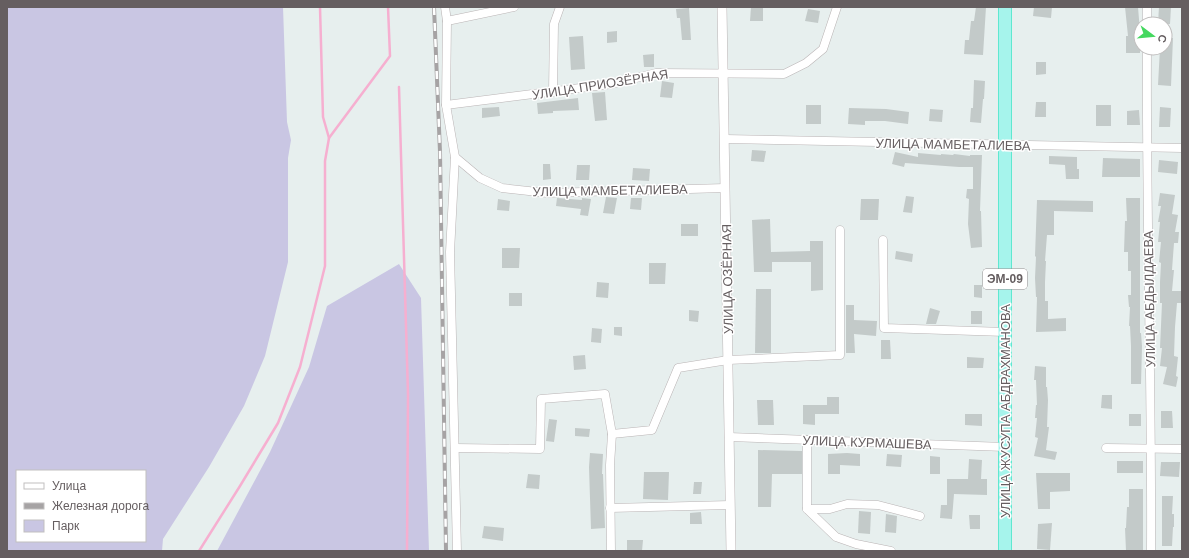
<svg xmlns="http://www.w3.org/2000/svg" width="1189" height="558" viewBox="0 0 1189 558" font-family="Helvetica,sans-serif">
<style>
.green{fill:#c9c6e3;fill-rule:evenodd}
.lines{fill:none;stroke-linecap:round;stroke-linejoin:round}
.stream{stroke:#f6afd0;stroke-width:2.5}
.building{fill:#c3cac9}
.minor-casing{stroke:#bab4b5;stroke-width:9}
.tertiary-casing{stroke:#bab4b5;stroke-width:10}
.trunk-casing{stroke:#18ddb5;stroke-width:14}
.minor{stroke:#fff;stroke-width:8}
.tertiary{stroke:#fff;stroke-width:9}
.trunk{stroke:#a6f4ec;stroke-width:13}
.rail-casing{stroke:#a6a3a4;stroke-width:4}
.rail{stroke:#fff;stroke-width:2.5;stroke-dasharray:8;stroke-linecap:butt}
.labels{text-anchor:middle;stroke-width:3;stroke-linejoin:round;paint-order:stroke}
.shield{fill:#fff;stroke:#938e90;stroke-width:1}
.shield-label{font-size:12px;font-weight:bold;fill:#655e60}
.street-label{font-size:13px;fill:#655e60;stroke:#fff}
</style>
<rect width="100%" height="100%" fill="#e7efee"/>
<g class="green">
<path d="M7,7H283L287,122L291,140L288,158V262L265,356L244,406L209,467L163,539L162,551H7ZM17,471H145V541H17Z"/>
<path d="M399,264L421,298L429,551H217L270,452L309,367L327,306Z"/>
</g>
<g class="lines">
<g class="stream">
<path d="M399,87L408,394L407,551"/>
<path d="M329,138L390,56L388,7"/>
<path d="M199,551L240,486L278,423L300,367L325,266V161L329,138L323,117L320,7"/>
</g>
</g>
<g class="building">
<path d="M751,7H763V21H750Z"/>
<path d="M976,7H986L983,55L964,54L965,40H969L971,21H974Z"/>
<path d="M1034,7H1052L1051,18L1033,16Z"/>
<path d="M1125,7H1138L1140,32V53H1126V36H1128Z"/>
<path d="M1159,7H1171L1170,24H1158Z"/>
<path d="M689,8L691,40H682L680,18H677L676,9Z"/>
<path d="M808,9L820,11L818,23L805,21Z"/>
<path d="M617,31V42L607,43V32Z"/>
<path d="M583,36L585,69L571,70L569,37Z"/>
<path d="M1165,38H1173L1171,86L1158,85L1160,48H1165Z"/>
<path d="M654,54V67H644L643,55Z"/>
<path d="M1036,62H1046V74L1036,75Z"/>
<path d="M974,80L985,81L984,99H983L981,123L970,122L971,108H973Z"/>
<path d="M662,81L674,83L672,98L660,97Z"/>
<path d="M605,92L607,120L595,121L592,93Z"/>
<path d="M578,98L579,110L553,111V113L538,114L537,103Z"/>
<path d="M1036,102H1046V117H1035Z"/>
<rect x="806" y="105" width="15" height="19"/>
<rect x="1096" y="105" width="15" height="21"/>
<path d="M499,107L500,116L482,118V108Z"/>
<path d="M1160,107L1171,108L1170,127H1159Z"/>
<path d="M849,108L886,109L909,112L908,124L885,121H865V125L848,124Z"/>
<path d="M930,109L943,110L942,122L929,121Z"/>
<path d="M1139,110L1140,125H1127V111Z"/>
<path d="M752,150L766,151L764,162L751,161Z"/>
<path d="M895,152L918,157V153L941,155V154L953,155L954,154L970,156V155H982L980,211H981L982,247L971,248L968,224L969,199L966,198L967,189H973V167H959L905,163L904,167L892,164Z"/>
<path d="M1049,156L1077,157V169H1079V179H1066L1065,165L1049,164Z"/>
<path d="M1103,158L1140,159V177H1102Z"/>
<path d="M1159,160L1178,162L1177,174L1158,172Z"/>
<path d="M543,164H550L551,179L543,180Z"/>
<path d="M577,165H590L589,180H576Z"/>
<path d="M633,168L650,169L649,181L632,180Z"/>
<path d="M1160,193L1175,195L1172,214L1178,215L1175,232H1179L1178,243H1174L1172,270H1174L1172,291H1182V303H1177L1175,327L1174,356L1178,357L1176,376L1178,377L1176,387L1163,384L1167,367L1160,366L1162,348H1160L1162,303H1160V282L1161,263L1159,262L1161,242H1158L1160,222H1158L1161,206H1158Z"/>
<path d="M906,196L914,197L912,213L903,212Z"/>
<path d="M606,197L617,198L614,214L603,213Z"/>
<path d="M557,198L582,200V198L591,199L588,216L580,215L581,209L556,206Z"/>
<path d="M631,198H642L641,210L630,209Z"/>
<path d="M1126,198H1140V333H1141L1142,346L1141,384H1131V346L1130,326H1129L1130,307H1129L1128,295H1131V271H1128V252H1124L1125,221H1127Z"/>
<path d="M498,199L510,201L509,211L497,210Z"/>
<path d="M861,199H879L878,220H860Z"/>
<path d="M1037,200L1093,201V212L1054,211V235H1047L1045,261H1046L1045,282V301H1048V319L1066,318V331L1036,332L1037,297H1036L1035,278L1036,257L1035,256Z"/>
<path d="M770,219L771,252L810,251V241H823V290L811,291V262H772V272H754L752,220Z"/>
<rect x="681" y="224" width="17" height="12"/>
<path d="M502,248H520L519,268H502Z"/>
<path d="M896,251L913,254L912,262L895,259Z"/>
<path d="M649,263H666L665,284H649Z"/>
<path d="M597,282L609,283L608,298L596,297Z"/>
<path d="M974,285H982V298L974,297Z"/>
<path d="M756,289H771V353H755Z"/>
<rect x="509" y="293" width="13" height="13"/>
<path d="M846,305H854V320L877,321L876,336L854,334L855,353H846Z"/>
<path d="M930,308L940,311L936,324H926Z"/>
<path d="M689,310L699,311L698,322L689,321Z"/>
<rect x="971" y="311" width="11" height="13"/>
<path d="M614,327H622V336L614,335Z"/>
<path d="M592,328L602,329L601,343L591,342Z"/>
<path d="M881,340H890L891,359H881Z"/>
<path d="M585,355L586,369L574,370L573,356Z"/>
<path d="M967,357L984,358L983,368H967Z"/>
<path d="M1035,366L1046,367V387H1047L1048,400L1047,427H1049L1046,450L1057,452L1055,460L1034,456L1038,438L1035,437L1037,418H1035L1036,405H1037L1036,380H1034Z"/>
<path d="M1102,395H1112V409L1101,408Z"/>
<path d="M827,397H839V414H815V425L803,424V405H827Z"/>
<path d="M757,400H773L774,425H758Z"/>
<path d="M1161,411H1172L1173,428H1161Z"/>
<path d="M965,414H982V426L965,425Z"/>
<rect x="1129" y="414" width="12" height="12"/>
<path d="M549,419L557,420L554,442L546,441Z"/>
<path d="M575,428L590,429L589,437L575,436Z"/>
<path d="M758,450L802,451V474H772L771,507H758Z"/>
<path d="M590,453L603,454L602,474H603L605,528L591,529L589,467Z"/>
<path d="M847,453L860,454V466L840,465V474H828V454Z"/>
<path d="M887,454L902,455L901,467L886,466Z"/>
<path d="M930,456L940,457V474H930Z"/>
<path d="M969,459L982,460L981,479H987V495L954,494L952,519L940,518L941,505H947V479H968Z"/>
<rect x="1117" y="461" width="26" height="12"/>
<path d="M1161,462H1180L1179,477L1160,476Z"/>
<path d="M644,472H669L668,500L643,499Z"/>
<path d="M1036,473H1070V491L1050,492V509H1038Z"/>
<path d="M528,474L540,475L539,489L526,488Z"/>
<path d="M694,482H702L701,494H693Z"/>
<path d="M1129,489H1143V551H1126L1125,528H1126L1127,507H1129Z"/>
<path d="M1162,496H1173L1172,514H1174V527H1173L1172,546H1162Z"/>
<path d="M859,511L871,512L870,534L858,533Z"/>
<path d="M701,512L702,524H690V513Z"/>
<path d="M886,514L897,516L896,533L885,532Z"/>
<path d="M969,515H980V529H970Z"/>
<path d="M1052,523L1050,550L1037,549L1038,524Z"/>
<path d="M484,526L504,528L503,541L482,538Z"/>
<path d="M627,540H643L642,551H627Z"/>
</g>
<g class="lines">
<g class="minor-casing">
<g id="minor">
<path d="M445,7L447,21L446,105L455,157L450,252L457,551"/>
<path d="M447,21L514,7"/>
<path d="M1147,24V7"/>
<path d="M1147,48C1146,216 1152,383 1151,551"/>
<path d="M553,92L554,24L560,7"/>
<path d="M446,105L612,84L656,73L784,74L806,63L823,49L837,7"/>
<path d="M725,139L1182,148"/>
<path d="M455,157L480,178L502,188L547,193L725,188"/>
<path d="M883,240L884,328L1005,332"/>
<path d="M729,437L1005,447"/>
<path d="M807,440V509H830L847,504L878,505L920,516"/>
<path d="M455,448L540,449L541,399L605,394L612,434L652,430L678,368L728,360L840,355V230"/>
<path d="M1106,448L1182,449"/>
<path d="M610,508L730,505"/>
<path d="M807,509L836,537L856,544L891,551"/>
<path d="M611,551L610,465L612,434"/>
</g>
</g>
<g class="tertiary-casing">
<path id="tertiary" d="M722,7L731,551"/>
</g>
<g class="trunk-casing">
<path id="trunk" d="M1005,551V7"/>
</g>
<use href="#minor" class="minor"/>
<use href="#tertiary" class="tertiary"/>
<use href="#trunk" class="trunk"/>
<g class="rail-casing">
<path id="rail" d="M434,7L440,152L446,551"/>
</g>
<use href="#rail" class="rail"/>
</g>
<g class="labels">
<rect class="shield" x="983" y="269" width="44" height="20" rx="3"/>
<g class="shield-label">
<text x="1005" y="283">ЭМ-09</text>
</g>
<g class="street-label">
<text transform="translate(600 84) rotate(-9)" y="5">УЛИЦА ПРИОЗЁРНАЯ</text>
<text transform="translate(953 144) rotate(1)" y="5">УЛИЦА МАМБЕТАЛИЕВА</text>
<text transform="translate(610 190) rotate(-1)" y="5">УЛИЦА МАМБЕТАЛИЕВА</text>
<text transform="translate(727 279) rotate(-91)" y="5">УЛИЦА ОЗЁРНАЯ</text>
<text transform="translate(1149 299) rotate(-91)" y="5">УЛИЦА АБДЫЛДАЕВА</text>
<text transform="translate(1005 411) rotate(-90)" y="5">УЛИЦА ЖУСУПА АБДРАХМАНОВА</text>
<text transform="translate(867 442) rotate(2)" y="5">УЛИЦА КУРМАШЕВА</text>
</g>
</g>
<rect width="1189" height="558" fill="none" stroke="#655e60" stroke-width="16"/>
<rect x="16" y="470" width="130" height="72" fill="#ffffff" stroke="#c1bfbf"/>
<rect x="24" y="483" width="20" height="6" fill="#ffffff" stroke="#c1bfbf"/>
<text x="52" y="490" font-size="12" fill="#655e60">Улица</text>
<rect x="24" y="503" width="20" height="6" fill="#a6a3a4" stroke="#c1bfbf"/>
<text x="52" y="510" font-size="12" fill="#655e60">Железная дорога</text>
<rect x="24" y="520" width="20" height="12" fill="#c9c6e3" stroke="#c1bfbf"/>
<text x="52" y="530" font-size="12" fill="#655e60">Парк</text>
<g transform="translate(1153 36) rotate(106)"><circle r="19" fill="#ffffff" stroke="#c1bfbf"/>
<path d="M0-3L7 15L0 10L-7 15Z" fill="#44d85f"/>
<text y="-6" font-size="11" font-weight="bold" text-anchor="middle" fill="#655e60">С</text>
</g>
</svg>
